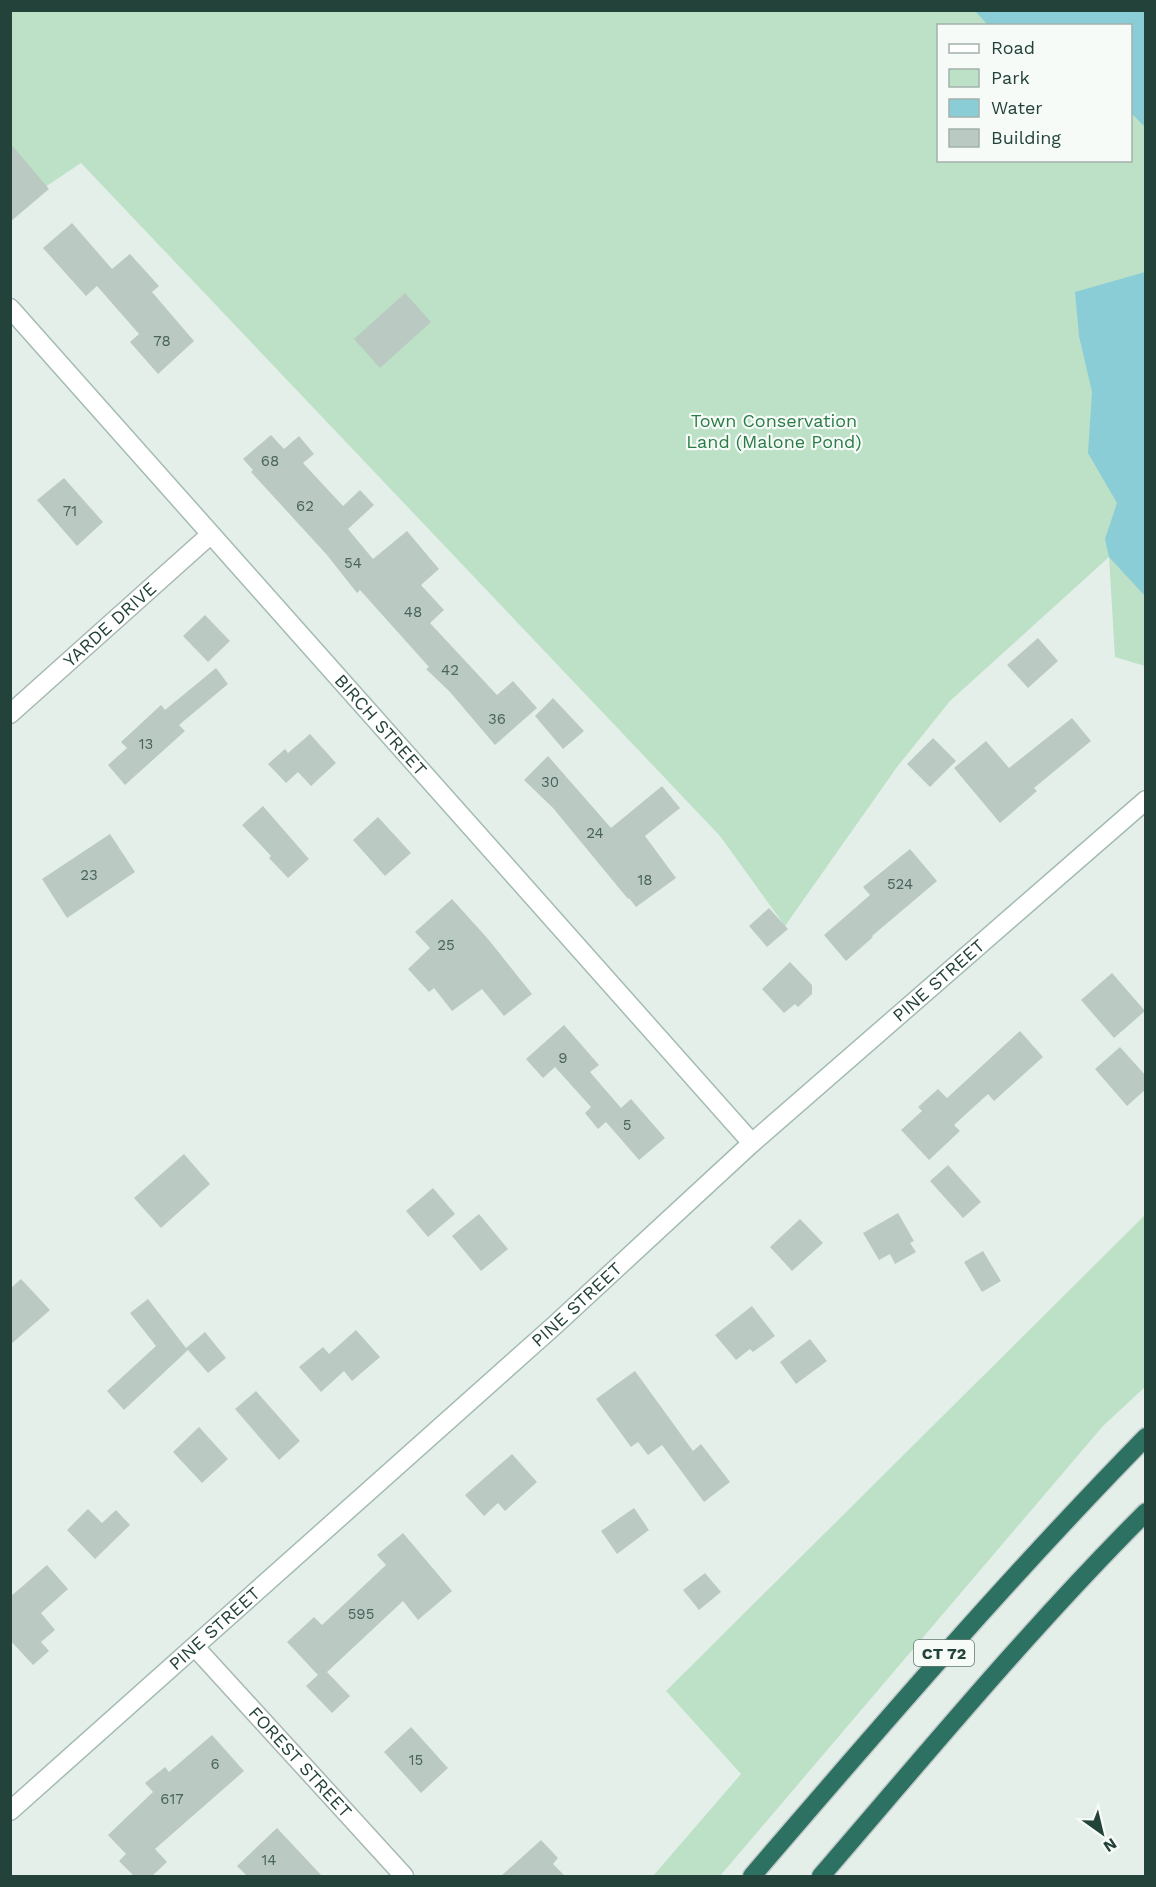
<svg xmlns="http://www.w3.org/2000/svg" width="1156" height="1887" viewBox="0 0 1156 1887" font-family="'Work Sans',sans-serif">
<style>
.green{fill:#bde1c6;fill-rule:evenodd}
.water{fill:#8bcdd6}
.building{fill:#bacac3}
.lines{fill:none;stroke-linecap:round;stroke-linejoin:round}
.street-casing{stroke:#a7b8b1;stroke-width:21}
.secondary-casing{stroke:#a3bbb2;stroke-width:21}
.highway-casing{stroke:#c1cac8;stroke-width:21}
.street{stroke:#fff;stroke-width:18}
.secondary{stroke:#fff;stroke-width:18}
.highway{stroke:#2c7161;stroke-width:18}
.labels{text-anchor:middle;stroke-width:4.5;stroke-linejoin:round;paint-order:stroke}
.number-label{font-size:15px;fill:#49645c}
.shield{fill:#f6fbf8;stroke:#627a72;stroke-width:1.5}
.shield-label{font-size:16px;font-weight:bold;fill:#234239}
.park-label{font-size:18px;fill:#2a7c47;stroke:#f6fbf8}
.street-label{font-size:18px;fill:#234239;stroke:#f6fbf8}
</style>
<rect width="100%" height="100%" fill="#e5efea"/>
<g class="green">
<path d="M11,11H1145V666L1115,657L1109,557L950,701L897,767L785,926L720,836L81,163L11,210ZM938,26H1130V160H938Z"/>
<path d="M1145,1215V1387L1103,1426L720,1876H653L741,1774L666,1691Z"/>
</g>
<g class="water">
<path d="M975,11H1145V127L1131,113L1130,26L988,25Z"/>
<path d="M1145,272H1146L1145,596L1109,557L1105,539L1117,503L1088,453L1092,392L1079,336L1075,292Z"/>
</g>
<g class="building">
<path d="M10,143L49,189L10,222Z"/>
<path d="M72,223L112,269L130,254L159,286L152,292L194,341L158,374L130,342L139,334L97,286L86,296L43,248Z"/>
<path d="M405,293L431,322L380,368L354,339Z"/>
<path d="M271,435L284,449L299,436L314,454L303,463L343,506L360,490L374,505L348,529L373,559L407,531L439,569L421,585L444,610L430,623L497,695L513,681L537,708L495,745L450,692L426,669L429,667L360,590L357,593L327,555L251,472L253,470L243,459Z"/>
<path d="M64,478L103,522L77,546L37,500Z"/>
<path d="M205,615L230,641L208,662L183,636Z"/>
<path d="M1038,638L1058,661L1028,688L1007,665Z"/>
<path d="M216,668L228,684L179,725L185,731L125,785L108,765L127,748L121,742L161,705L165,710Z"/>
<path d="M553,698L584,731L563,749L535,716Z"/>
<path d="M1072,718L1091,741L1034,788L1037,791L1000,823L954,768L986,741L1009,768Z"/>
<path d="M310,734L336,763L311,786L298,772L286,783L268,764L285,749L288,753Z"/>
<path d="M933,738L956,761L930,787L907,764Z"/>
<path d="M548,756L611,828L662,786L680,808L645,836L676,878L636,907L629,898L628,899L553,808L524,780Z"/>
<path d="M263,806L309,859L288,878L269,858L271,856L242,825Z"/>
<path d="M378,817L411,853L385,876L353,840Z"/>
<path d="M110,834L135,872L67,918L42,879Z"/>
<path d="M910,849L937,881L872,936L873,937L846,961L824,935L870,895L863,887Z"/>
<path d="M452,899L488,939L532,994L504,1016L482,989L452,1011L434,988L429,992L408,969L430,948L415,932Z"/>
<path d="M769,908L788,929L767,947L749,926Z"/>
<path d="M790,962L812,985V994L798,1007L795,1004L784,1013L762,989Z"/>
<path d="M1112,973L1145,1011L1114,1038L1081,1000Z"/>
<path d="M564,1025L599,1065L590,1072L621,1108L631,1099L665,1138L639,1160L606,1122L598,1129L585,1113L591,1107L555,1067L543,1078L526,1059Z"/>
<path d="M1020,1031L1043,1057L994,1101L988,1094L954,1125L960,1131L929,1160L901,1130L922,1111L918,1107L938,1089L947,1098Z"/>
<path d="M1120,1047L1146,1076V1089L1127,1106L1095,1069Z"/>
<path d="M184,1154L210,1184L161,1228L134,1198Z"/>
<path d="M948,1165L981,1202L963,1218L930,1181Z"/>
<path d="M433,1188L455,1214L428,1237L406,1211Z"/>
<path d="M898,1213L914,1241L910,1243L916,1252L895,1264L890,1254L879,1260L863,1233Z"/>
<path d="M479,1214L508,1249L481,1271L452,1236Z"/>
<path d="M800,1219L823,1243L792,1271L770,1247Z"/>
<path d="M983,1251L1001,1281L982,1292L964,1262Z"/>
<path d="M21,1279L50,1310L10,1345V1289Z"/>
<path d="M148,1299L186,1348L205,1332L226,1358L208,1373L188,1350L124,1410L107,1391L156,1346L130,1313Z"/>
<path d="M752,1306L775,1336L753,1352L750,1349L736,1360L715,1335Z"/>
<path d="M356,1330L380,1357L352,1381L344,1371L321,1392L299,1367L323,1347L329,1354Z"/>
<path d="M810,1339L827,1361L796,1384L780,1362Z"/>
<path d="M635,1371L693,1451L701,1444L730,1482L704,1502L662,1445L648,1455L638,1442L631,1447L596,1399Z"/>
<path d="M256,1391L300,1441L279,1460L235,1409Z"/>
<path d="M199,1427L228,1459L202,1483L173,1452Z"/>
<path d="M512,1454L537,1482L505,1511L498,1503L484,1516L465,1495Z"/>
<path d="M634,1508L649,1530L617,1554L601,1531Z"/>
<path d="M88,1509L102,1523L116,1510L130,1525L95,1559L67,1530Z"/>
<path d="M403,1533L452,1591L418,1620L403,1601L327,1672L350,1696L332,1713L306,1686L318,1675L287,1642L314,1617L322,1625L386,1565L377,1555Z"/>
<path d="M47,1565L68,1589L41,1613L55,1630L41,1642L49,1651L33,1665L10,1640V1597Z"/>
<path d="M705,1573L721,1592L699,1610L683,1590Z"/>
<path d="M411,1727L448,1768L421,1793L384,1752Z"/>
<path d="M212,1735L244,1771L155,1849L167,1862L152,1876H134L119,1861L126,1854L108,1835L153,1792L145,1783L165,1767L169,1772Z"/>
<path d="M277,1828L322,1876H247L237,1866Z"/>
<path d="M541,1840L558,1858L553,1864L565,1876H501Z"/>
</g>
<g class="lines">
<g class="street-casing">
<g id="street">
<path id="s1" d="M10,714L210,535"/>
<path id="s2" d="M195,1647L404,1876"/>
</g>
</g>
<g class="secondary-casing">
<g id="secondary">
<path id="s3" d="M10,308L752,1143"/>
<path id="s4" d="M10,1811L555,1325L752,1143L1146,800"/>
</g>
</g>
<g class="highway-casing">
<g id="highway">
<path d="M752,1876C880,1727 1008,1578 1146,1437"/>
<path d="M821,1876C927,1753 1031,1627 1146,1512"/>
</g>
</g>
<use href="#street" class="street"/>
<use href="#secondary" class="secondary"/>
<use href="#highway" class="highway"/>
</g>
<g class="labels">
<g class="number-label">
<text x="162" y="346">78</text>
<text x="270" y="466">68</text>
<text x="305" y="511">62</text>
<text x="70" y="516">71</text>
<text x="353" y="568">54</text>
<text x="413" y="617">48</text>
<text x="450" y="675">42</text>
<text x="497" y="724">36</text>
<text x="146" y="749">13</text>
<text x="550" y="787">30</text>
<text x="595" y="838">24</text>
<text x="89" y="880">23</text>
<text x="645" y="885">18</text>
<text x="900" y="889">524</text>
<text x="446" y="950">25</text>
<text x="563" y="1063">9</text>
<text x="627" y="1130">5</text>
<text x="361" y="1619">595</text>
<text x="416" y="1765">15</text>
<text x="215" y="1769">6</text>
<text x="172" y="1804">617</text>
<text x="269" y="1865">14</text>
</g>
<rect class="shield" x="914" y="1640" width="60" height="26" rx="4.5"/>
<g class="shield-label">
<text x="944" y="1659">CT 72</text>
</g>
<g class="park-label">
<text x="774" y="427">Town Conservation<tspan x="774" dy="21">Land (Malone Pond)</tspan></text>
</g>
<g class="street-label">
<text dy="6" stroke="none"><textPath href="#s1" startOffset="134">YARDE DRIVE</textPath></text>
<text dy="6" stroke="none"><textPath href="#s3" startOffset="558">BIRCH STREET</textPath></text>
<text dy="6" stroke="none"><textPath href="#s4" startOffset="1246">PINE STREET</textPath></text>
<text dy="6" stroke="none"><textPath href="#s4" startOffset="760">PINE STREET</textPath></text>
<text dy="6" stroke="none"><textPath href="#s4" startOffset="274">PINE STREET</textPath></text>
<text dy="6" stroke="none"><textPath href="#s2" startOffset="156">FOREST STREET</textPath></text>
</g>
</g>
<rect width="1156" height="1887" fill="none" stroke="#234239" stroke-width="24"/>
<rect x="937" y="24" width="195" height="138" fill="#f6fbf8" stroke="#a2b1ac" stroke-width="1.5"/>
<rect x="949" y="44" width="30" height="9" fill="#ffffff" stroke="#a2b1ac" stroke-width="1.5"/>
<text x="991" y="54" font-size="18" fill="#234239">Road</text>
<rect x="949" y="69" width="30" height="18" fill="#bde1c6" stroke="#a2b1ac" stroke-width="1.5"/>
<text x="991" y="84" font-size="18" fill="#234239">Park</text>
<rect x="949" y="99" width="30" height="18" fill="#8bcdd6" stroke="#a2b1ac" stroke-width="1.5"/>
<text x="991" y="114" font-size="18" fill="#234239">Water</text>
<rect x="949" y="129" width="30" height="18" fill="#bacac3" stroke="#a2b1ac" stroke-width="1.5"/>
<text x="991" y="144" font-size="18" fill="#234239">Building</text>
<g transform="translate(1102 1833) rotate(146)" stroke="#f6fbf8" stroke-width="4.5" paint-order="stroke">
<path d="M0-4.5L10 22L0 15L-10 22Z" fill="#234239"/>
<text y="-9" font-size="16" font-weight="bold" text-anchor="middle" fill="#234239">N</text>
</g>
</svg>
